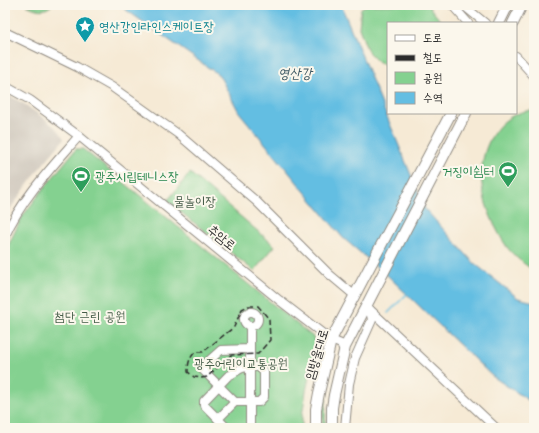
<svg xmlns="http://www.w3.org/2000/svg" width="539" height="433" viewBox="0 0 539 433" font-family="'Comic Neue','Poor Story',sans-serif">
<style>
.industrial{fill:#cbc3b8}
.green{fill:#84d190;stroke:#587e5e}
.water{fill:#64bee2;stroke:#487486}
.lines{fill:none;stroke-linecap:round;stroke-linejoin:round}
.stream{stroke:#64bee2;stroke-width:1.5}
.minor-casing{stroke:#908a80;stroke-width:10}
.major-casing{stroke:#908a80;stroke-width:12}
.minor{stroke:#fff;stroke-width:8}
.major{stroke:#fff;stroke-width:10}
.rail{stroke:#2b2b2b;stroke-width:1.5;stroke-dasharray:6 3;stroke-linecap:butt}
.labels{text-anchor:middle;stroke-width:4;stroke-linejoin:round;paint-order:stroke}
.culture-label{font-size:13px;fill:#0d838f;stroke:#fbf7ec;text-anchor:start}
.leisure-label{font-size:13px;fill:#27864d;stroke:#fbf7ec;text-anchor:end}
.park-label{font-size:13px;fill:#465d49;stroke:#fbf7ec}
.street-label{font-size:13px;fill:#2b2b2b;stroke:#fbf7ec}
.water-label{font-size:14px;font-style:italic;fill:#3c5762;stroke:#fbf7ec}
</style>
<rect width="100%" height="100%" fill="#fbf7ec"/>
<filter id="ink" filterUnits="userSpaceOnUse"><feTurbulence type="fractalNoise" baseFrequency=".025" numOctaves="2"/><feDisplacementMap in="SourceGraphic" scale="8" xChannelSelector="R" yChannelSelector="G"/><feConvolveMatrix kernelMatrix="1 2 1 2 8 2 1 2 1" color-interpolation-filters="sRGB"/></filter>
<filter id="wash" filterUnits="userSpaceOnUse"><feTurbulence type="fractalNoise" baseFrequency=".012" numOctaves="4" result="noise"/><feDisplacementMap in="SourceGraphic" scale="16" xChannelSelector="R" yChannelSelector="G"/><feGaussianBlur stdDeviation="0.9" result="paint"/><feColorMatrix in="noise" values="0 0 0 0 0 0 0 0 0 0 0 0 0 0 0 0 0 1.4 0 .05"/><feComposite in="paint" operator="in"/></filter>
<g filter="url(#wash)">
<rect width="100%" height="100%" fill="#f6ead5"/>
<path class="industrial" d="M5,93L24,104L45,119L59,131L64,139L39,169L5,216Z"/>
<g class="green">
<path d="M26,5H52C43,13 36,9 26,5Z"/>
<path d="M367,5H428L442,23H388V67L376,60L368,52L359,28L361,8Z"/>
<path d="M534,110V271C525,264 514,257 507,247C496,231 484,205 482,185C478,151 496,112 534,110Z"/>
<path d="M76,149H83L105,167L313,337L316,346L306,391L302,416V428H5V252L22,217L44,188Z"/>
<path d="M190,173L275,246L254,271L167,201Z"/>
<path d="M326,398L325,428H322C323,419 321,405 326,398Z"/>
</g>
<path class="water" d="M119,5H341L425,209L474,263L518,298L534,302V404L492,376L387,275L343,238L239,112L219,75Z"/>
<g class="lines">
<path class="stream" d="M388,313L408,293"/>
</g>
</g>
<g filter="url(#ink)">
<g class="lines">
<g class="minor-casing">
<g id="minor">
<path d="M452,5L468,23"/>
<path d="M463,5L485,23"/>
<path d="M5,32L77,67L112,87L178,134L257,202L329,274L354,295"/>
<path d="M516,56L534,76"/>
<path d="M5,86L30,100L79,136L279,300L331,340L341,344L344,350"/>
<path d="M5,236C22,198 52,167 79,136"/>
<path d="M366,306L496,428"/>
<circle cx="251" cy="319" r="7"/>
<path d="M250,349L221,350L203,366V370L235,402H259L264,397V372L259,367H250V327"/>
<path d="M218,419L235,402"/>
<path d="M227,428L204,405V401L228,376C238,372 238,367 250,367V428"/>
<path d="M345,428L349,384L355,358L372,320L370,310"/>
</g>
</g>
<g class="major-casing">
<g id="major">
<path d="M499,23L508,5"/>
<path d="M513,23L522,5"/>
<path d="M316,428V409L319,393L331,340L451,113"/>
<path d="M332,428V408L334,395L345,347L466,113"/>
</g>
</g>
<use href="#minor" class="minor"/>
<use href="#major" class="major"/>
<path class="rail" d="M248,306H258L269,319L270,340L258,354L231,355L207,377L201,378L194,377L188,372C188,363 189,359 195,352H203L234,327L242,309Z"/>
</g>
</g>
<defs>
<g id="sight-pin" transform="scale(1)"><path d="M0 17L-7.5 6A9.5 9.5 0 1 1 7.5 6Z" fill="#0f9aa8" stroke="#fbf7ec"/><path d="M0-6L1.8-2.2L6-1.7L2.9 1.2L3.7 5.4L0 3.3L-3.7 5.4L-2.9 1.2L-6-1.7L-1.8-2.2Z" fill="#fff"/></g>
<g id="stadium-pin" transform="scale(1)"><path d="M0 17L-7.5 6A9.5 9.5 0 1 1 7.5 6Z" fill="#2e9e5b" stroke="#fbf7ec"/><path d="M0-5a6.5 5 0 1 0 0 10a6.5 5 0 1 0 0-10ZM-3.5-1.8h7v3.6h-7Z" fill="#fff"/></g>
</defs>
<g fill-rule="evenodd">
<use href="#sight-pin" x="85" y="26"/>
<use href="#stadium-pin" x="508" y="171"/>
<use href="#stadium-pin" x="81" y="176"/>
</g>
<g class="labels">
<g class="culture-label">
<text x="99" y="31">영산강인라인스케이트장</text>
</g>
<g class="leisure-label">
<text x="494" y="176">거징이쉼터</text>
<text x="95" y="181" text-anchor="start">광주시립테니스장</text>
</g>
<g class="park-label">
<text x="195" y="206">물놀이장</text>
<text x="90" y="321">첨단 근린 공원</text>
<text x="241" y="368">광주어린이교통공원</text>
</g>
<g class="street-label">
<text transform="translate(222 237) rotate(39)" y="5">추암로</text>
<text transform="translate(316 354) rotate(-73)" y="5">임방울대로</text>
</g>
<g class="water-label">
<text x="295" y="78">영산강</text>
</g>
</g>
<rect width="539" height="433" fill="none" stroke="#fbf7ec" stroke-width="20"/>
<rect x="387" y="22" width="130" height="92" fill="#fbf7ec" stroke="#a8a59f"/>
<rect x="395" y="35" width="20" height="6" fill="#ffffff" stroke="#a8a59f"/>
<text x="423" y="42" font-size="12" fill="#2b2b2b">도로</text>
<rect x="395" y="55" width="20" height="6" fill="#2b2b2b" stroke="#a8a59f"/>
<text x="423" y="62" font-size="12" fill="#2b2b2b">철도</text>
<rect x="395" y="72" width="20" height="12" fill="#84d190" stroke="#a8a59f"/>
<text x="423" y="82" font-size="12" fill="#2b2b2b">공원</text>
<rect x="395" y="92" width="20" height="12" fill="#64bee2" stroke="#a8a59f"/>
<text x="423" y="102" font-size="12" fill="#2b2b2b">수역</text>
</svg>
